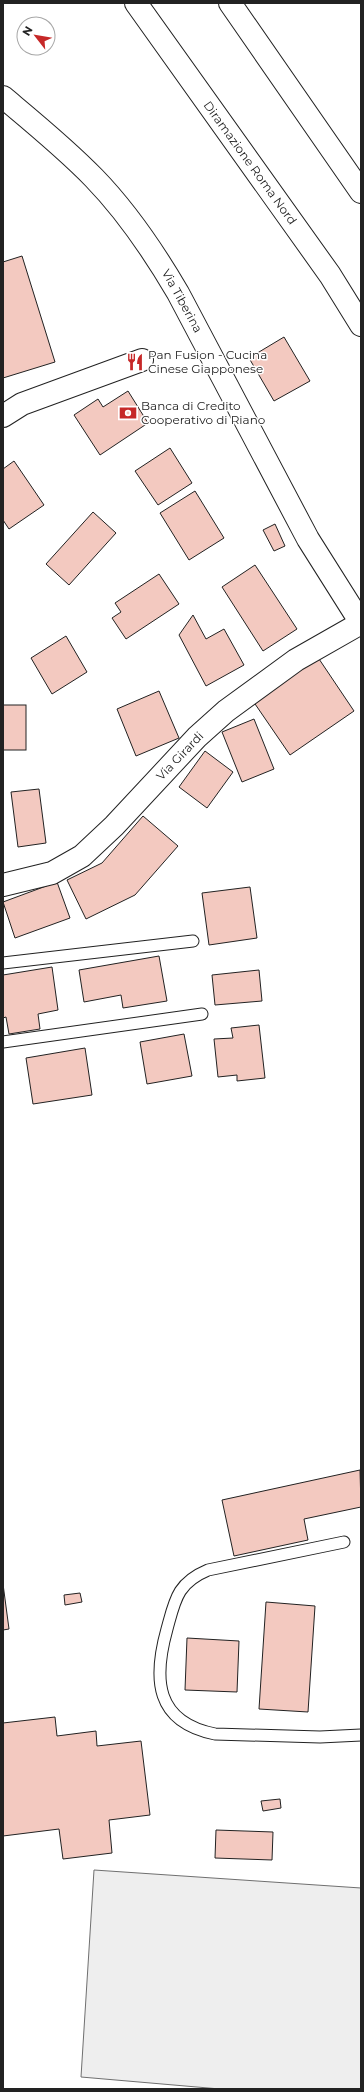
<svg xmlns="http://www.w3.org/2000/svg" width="364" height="2092" viewBox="0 0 364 2092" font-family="Montserrat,sans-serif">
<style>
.green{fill:#eee;stroke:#6f6f6f}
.building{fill:#f3c9c0;stroke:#222}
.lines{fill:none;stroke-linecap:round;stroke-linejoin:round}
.lane-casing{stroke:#222;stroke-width:13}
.street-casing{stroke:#222;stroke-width:24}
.secondary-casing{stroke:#222;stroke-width:24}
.highway-casing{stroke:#222;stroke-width:24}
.lane{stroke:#fff;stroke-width:11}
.street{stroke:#fff;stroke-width:22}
.secondary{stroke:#fff;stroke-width:22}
.highway{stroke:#fff;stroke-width:22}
.labels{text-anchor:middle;stroke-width:3;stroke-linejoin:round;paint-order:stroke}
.street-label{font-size:12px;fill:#222;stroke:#fff}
.poi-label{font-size:12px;fill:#222;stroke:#fff;text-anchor:start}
</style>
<rect width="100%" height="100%" fill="#fff"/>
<path class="green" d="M94,1870L361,1888V2089H220L81,2077Z"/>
<g class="building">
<path d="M22,256L55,362L3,378V262Z"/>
<path d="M284,337L310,381L274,401L249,358Z"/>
<path d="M128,391L148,423L100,455L74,415L98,399L103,407Z"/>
<path d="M170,448L192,483L158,505L135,471Z"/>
<path d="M14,461L44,505L9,529L3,520V469Z"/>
<path d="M195,491L224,538L189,560L160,513Z"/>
<path d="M93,512L116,533L69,585L46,564Z"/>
<path d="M275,524L285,546L274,551L263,530Z"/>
<path d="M255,565L297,629L263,651L222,587Z"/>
<path d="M159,574L179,604L126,639L112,618L121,612L115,603Z"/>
<path d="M193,615L206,639L224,629L244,665L206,686L179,635Z"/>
<path d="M66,636L87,672L52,694L31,658Z"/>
<path d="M315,653L354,711L290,755L253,701Z"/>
<path d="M159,691L179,738L136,756L117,709Z"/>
<rect x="3" y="705" width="23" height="45"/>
<path d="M254,719L274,769L242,782L222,732Z"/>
<path d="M205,751L233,772L207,808L179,787Z"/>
<path d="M39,789L46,843L18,847L11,792Z"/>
<path d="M143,816L178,846L135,895L86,919L67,880L102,863Z"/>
<path d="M57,882L70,918L15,938L3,902Z"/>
<path d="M250,887L257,938L209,945L202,893Z"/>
<path d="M159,956L167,1001L123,1008L121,995L84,1002L79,970Z"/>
<path d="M52,967L58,1010L38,1014L40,1029L9,1034L6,1017L3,1018V975Z"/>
<path d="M259,970L262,1001L215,1005L212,975Z"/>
<path d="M259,1025L265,1078L237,1081V1075L218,1077L214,1039L233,1038L231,1028Z"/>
<path d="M184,1034L192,1076L147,1084L140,1042Z"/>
<path d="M85,1048L92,1095L33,1104L26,1058Z"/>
<path d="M360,1470L361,1507L304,1519L308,1540L234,1556L222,1500Z"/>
<path d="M3,1584L9,1629L3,1630Z"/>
<path d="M80,1593L82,1602L65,1605L64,1595Z"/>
<path d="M266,1602L315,1606L308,1712L259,1709Z"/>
<path d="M187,1638L239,1641L237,1692L185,1690Z"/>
<path d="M55,1717L57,1736L96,1731L97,1746L141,1741L150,1815L109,1820L112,1853L63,1859L59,1829L3,1836V1723Z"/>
<path d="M280,1799L281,1808L263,1811L261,1801Z"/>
<path d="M216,1830L273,1832L272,1860L215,1858Z"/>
</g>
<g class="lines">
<g class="lane-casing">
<g id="lane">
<path d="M3,963L193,941"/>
<path d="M3,1042L202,1014"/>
<path d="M344,1542L208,1570C177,1583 175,1600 167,1629C153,1679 155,1722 215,1734L320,1737L361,1735"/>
</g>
</g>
<g class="street-casing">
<g id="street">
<path d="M3,416L22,404L142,360"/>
<path d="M3,885L52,873L82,856L114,826L197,737L226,711L296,660L361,623"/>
</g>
</g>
<g class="secondary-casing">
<path id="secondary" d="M3,97C34,123 66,149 94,178C127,212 154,252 178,293L308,539L361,623"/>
</g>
<g class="highway-casing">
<g id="highway">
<path d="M136,3L330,275L361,325"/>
<path d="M230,3L361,192"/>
</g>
</g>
<use href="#lane" class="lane"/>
<use href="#street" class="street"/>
<use href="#secondary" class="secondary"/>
<use href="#highway" class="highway"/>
</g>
<defs>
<g id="restaurant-bare" transform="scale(1.38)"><path d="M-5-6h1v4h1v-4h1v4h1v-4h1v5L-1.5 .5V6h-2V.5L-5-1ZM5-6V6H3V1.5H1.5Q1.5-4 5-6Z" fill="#c62828" stroke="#fff" stroke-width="2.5" paint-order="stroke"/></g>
<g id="bank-bare" transform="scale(1.38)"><path d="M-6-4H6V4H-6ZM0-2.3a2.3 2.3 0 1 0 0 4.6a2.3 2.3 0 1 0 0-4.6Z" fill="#c62828" stroke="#fff" stroke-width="2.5" paint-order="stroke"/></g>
</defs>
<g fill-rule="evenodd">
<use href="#restaurant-bare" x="135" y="362"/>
<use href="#bank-bare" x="128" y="413"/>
</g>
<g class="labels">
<g class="street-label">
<text transform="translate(250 163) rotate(54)" y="4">Diramazione Roma Nord</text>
<text transform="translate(182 301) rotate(61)" y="4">Via Tiberina</text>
<text transform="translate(180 756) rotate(-46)" y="4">Via Girardi</text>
</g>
<g class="poi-label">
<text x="148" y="359">Pan Fusion - Cucina<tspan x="148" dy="14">Cinese Giapponese</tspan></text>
<text x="141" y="410">Banca di Credito<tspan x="141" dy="14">Cooperativo di Riano</tspan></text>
</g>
</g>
<rect width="364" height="2092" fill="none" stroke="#222222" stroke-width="8"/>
<g transform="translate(36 36) rotate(301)"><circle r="19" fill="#ffffff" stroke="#a7a7a7"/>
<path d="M0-3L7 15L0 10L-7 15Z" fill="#c62828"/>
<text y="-6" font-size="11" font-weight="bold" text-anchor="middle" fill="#222222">N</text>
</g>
</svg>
